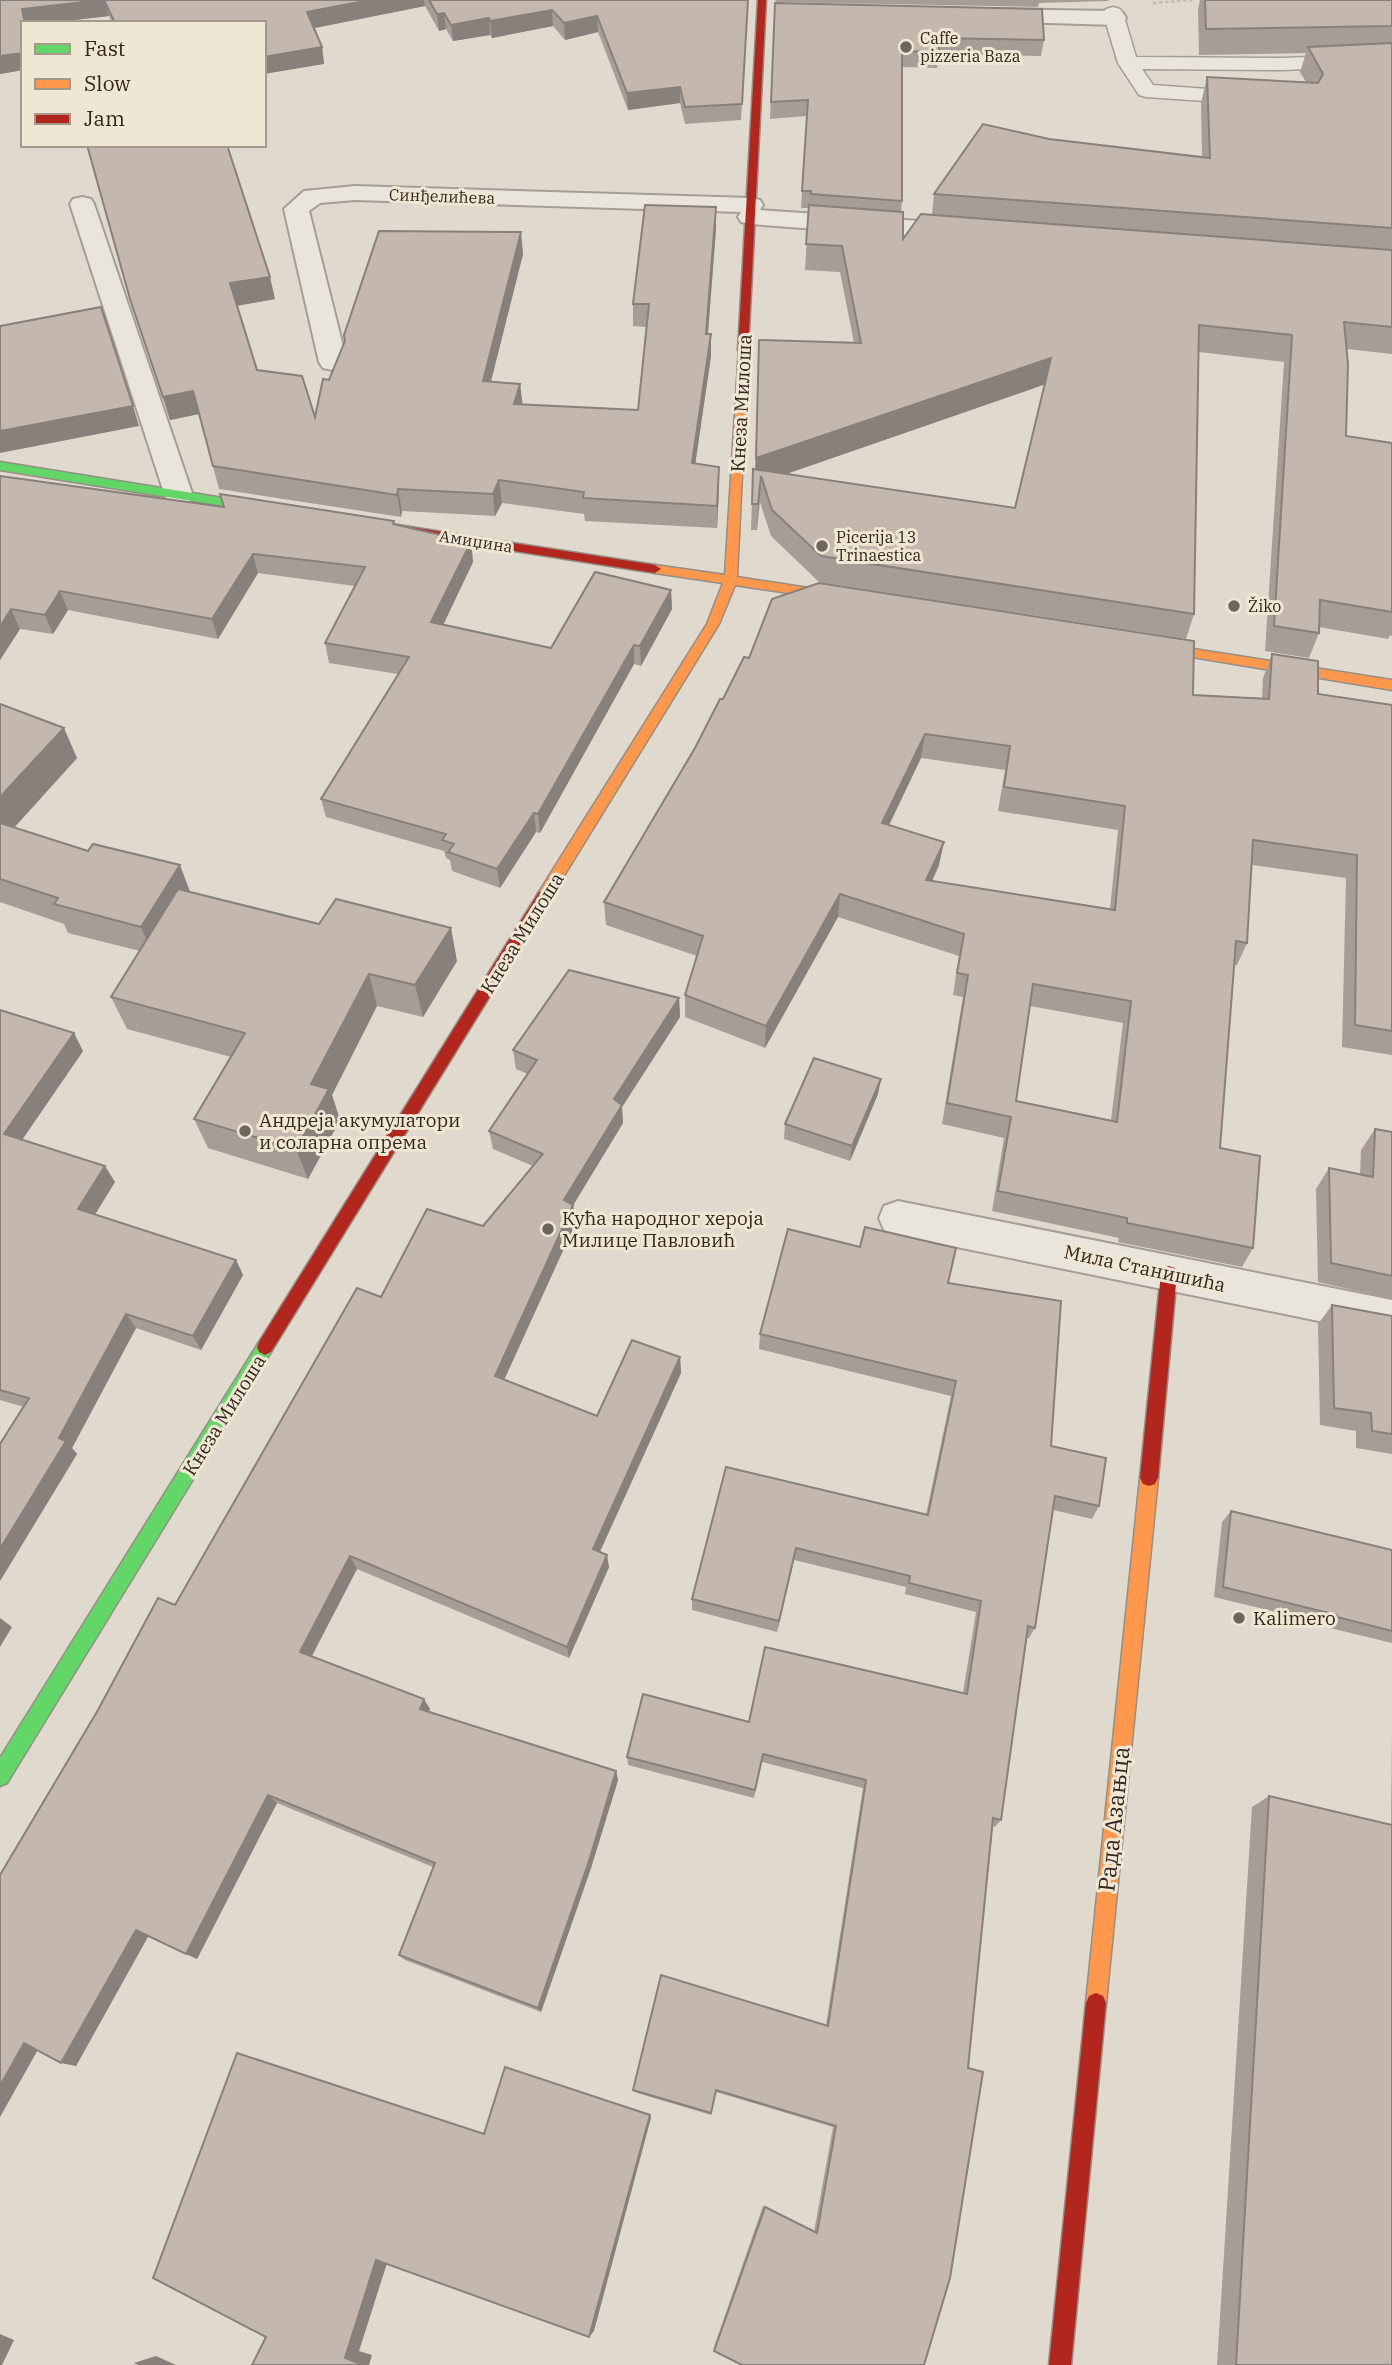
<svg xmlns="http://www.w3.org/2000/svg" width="1392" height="2365" viewBox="0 0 1392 2365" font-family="'IBM Plex Serif',serif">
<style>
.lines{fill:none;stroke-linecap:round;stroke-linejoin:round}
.lane-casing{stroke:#a59e96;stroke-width:3}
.street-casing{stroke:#a59e96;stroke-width:4}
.fast-casing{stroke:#958e86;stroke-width:3}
.slow-casing{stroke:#958e86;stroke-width:3}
.jam-casing{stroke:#958e86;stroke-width:3}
.path{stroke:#c1bbb4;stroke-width:2.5;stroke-dasharray:3.5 2.5;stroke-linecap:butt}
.lane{fill:#e9e5dd;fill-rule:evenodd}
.street{fill:#e9e5dd;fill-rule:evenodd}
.fast{fill:#63d668;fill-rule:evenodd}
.slow{fill:#ff974d;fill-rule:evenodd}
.jam{fill:#b3261e;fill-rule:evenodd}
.wall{fill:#a89d96;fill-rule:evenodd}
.shaded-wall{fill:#88807a}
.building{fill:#c3b7ae;stroke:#88807a;stroke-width:2;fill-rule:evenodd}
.poi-dot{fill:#70655c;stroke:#f0e6d4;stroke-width:2.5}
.labels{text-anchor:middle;stroke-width:6;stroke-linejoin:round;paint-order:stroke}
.far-poi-label{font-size:16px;fill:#33271f;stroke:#f0e6d4;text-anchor:start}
.far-street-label{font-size:16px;fill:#33271f;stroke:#f0e6d4}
.street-label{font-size:19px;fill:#33271f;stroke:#f0e6d4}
.poi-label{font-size:19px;fill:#33271f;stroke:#f0e6d4;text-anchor:start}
.near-street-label{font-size:23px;fill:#33271f;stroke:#f0e6d4}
</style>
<rect width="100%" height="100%" fill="#e0d9cd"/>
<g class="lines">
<g class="lane-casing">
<path id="lane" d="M1113,7L1120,9L1123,13L1136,57L1282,58L1392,54V66L1282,70L1142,69L1153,85L1249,92L1256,94L1260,98L1256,102L1249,104L1146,97L1139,95L1118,63L1103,13L1106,9Z"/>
</g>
<g class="street-casing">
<g id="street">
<path d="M991,9L1115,11L1123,13L1126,18L1123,23L1115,25L983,21L980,16L983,11Z"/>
<path d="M355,186L751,198L760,200L763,205L760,210L964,224L973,227L977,232L973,237L964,240L750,224L741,222L738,217L741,212L355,200L320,203L309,211L347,362L343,368L333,370L323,368L319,362L284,209L304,191Z"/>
<path d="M82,197L91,199L94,204L193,496L189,503L179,505L169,503L165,496L70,204L73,199Z"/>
<path d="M898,1201L1392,1300V1336L898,1235L884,1230L879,1218L884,1206Z"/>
</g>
</g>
<g class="fast-casing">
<g id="fast">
<path d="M0,462L273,506L279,510L273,514L0,470Z"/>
<path d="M265,1339L271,1342L273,1347L271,1352L7,1783L0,1786V1758L259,1342Z"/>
</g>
</g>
<g class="slow-casing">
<g id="slow">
<path d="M739,348L748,350L737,577L847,594L853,598L847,602L735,585L719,624L549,900H539L537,896L539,892L707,624L723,583L655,573L649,569L655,565L725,575Z"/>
<path d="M1142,641L1392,680V690L1138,648V642Z"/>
<path d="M1149,1470L1155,1472L1158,1478L1106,2003L1103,2010L1096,2013L1089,2010L1086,2003L1140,1478L1143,1472Z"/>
</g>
</g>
<g class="jam-casing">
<g id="jam">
<path d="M758,0H766L748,350L743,353L738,350Z"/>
<path d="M391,524L655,565L661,569L655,573L387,531V525Z"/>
<path d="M544,891L549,892L551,896L549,900L271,1352L265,1355L259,1352L257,1347L259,1342L539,892Z"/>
<path d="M1169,1266L1175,1268L1177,1273L1158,1478L1155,1484L1149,1486L1143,1484L1140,1478L1161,1273L1163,1268Z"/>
<path d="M1096,1993L1103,1996L1106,2003L1071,2365H1049L1086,2003L1089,1996Z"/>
</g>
</g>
<path class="path" d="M1153,3L1194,0"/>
<use href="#lane" class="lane"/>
<use href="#street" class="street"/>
<use href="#fast" class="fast"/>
<use href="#slow" class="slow"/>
<use href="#jam" class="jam"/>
</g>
<g class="wall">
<path d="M0,0H748L741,120L685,124L680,103L628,110L598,32L565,40L553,26L492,38L490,35L453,41L446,29L439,31L425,6L314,28L322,47L324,64L264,23H112L109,16L49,23H23V70L0,74Z"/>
<path d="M775,0H1109L1108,1L1039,3L1038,7L776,2Z"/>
<path d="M1200,0H1392V354L1347,349L1346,436L1392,443V636L1390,635L1388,639L1319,627V633L1309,658L1265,651L1284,362L1199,352L1194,614L1186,639L819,582L771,536L760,502L757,530H751L753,469H755L759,340L854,343L840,272L805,270L809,208H801L807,116L770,119L775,3L1044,40L1041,56L939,54L937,68L902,67V201L901,212L903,239L932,214L934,194L1049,139L1202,157L1201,103L1207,77L1306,82L1300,72L1306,53L1199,55L1198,10ZM1045,384L1015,508L786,474L942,420Z"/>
<path d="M716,207V229L708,334H711V356L695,464L719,490L717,528L585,521L584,514L502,503L495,516L402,511L401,517L219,489L199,414L170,420L130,299H275L237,306L257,370L315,417L329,380L523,254L491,382L520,384L522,404L638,410L646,327L633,326V304Z"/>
<path d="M0,476L224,507L394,524L471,542L473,562L443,625L551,648L671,590L672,609L641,666L634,664L540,833L536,832L500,888L452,871L450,860L446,858L444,851L326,817L321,799L398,674L329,663L325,643L355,586L258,573L218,639L68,610L53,634L20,629L0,660Z"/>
<path d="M1272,654L1318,694L1392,705V1055L1342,1047L1346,878L1252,865L1247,943L1237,965H1234L1220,1148L1253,1248L1242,1267L1118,1242L1119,1238L992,1211L1004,1138L942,1124L963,997L953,995L959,956L838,917L765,1048L685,1017V995L697,956L606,925L604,902L723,699L749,658L1193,695L1262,698L1263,678ZM921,758L1005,770L998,811L1118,830L1110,909L932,881L939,865L889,825ZM1030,1006L1123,1023L1111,1120L1016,1101Z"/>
<path d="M0,704L77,758L14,828L191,892L457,961L423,1017L377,1006L332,1095L340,1120L308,1179L208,1148L194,1119L231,1057L127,1029L111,997L140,951L68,933L64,924L0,902Z"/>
<path d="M679,998L680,1017L622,1107L623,1123L573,1205L576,1222L504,1380L597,1416L680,1357L681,1373L600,1552L609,1567L569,1658L357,1569L312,1656L430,1709L429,1712L616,1771L618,1780L591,1868L541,2012L405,1960L399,1955L433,1867L277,1803L197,1959L148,1936L76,2066L38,2050L175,1605L381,1297L483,1226L533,1166L493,1149L489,1131L528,1074L516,1069L513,1050Z"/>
<path d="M0,1010L83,1051L22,1140L115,1182L95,1215L236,1260L243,1275L201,1350L136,1328L72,1448L77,1454L0,1581V1444L24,1407L0,1400Z"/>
<path d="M878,1094L850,1161L784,1139L785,1124Z"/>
<path d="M1375,1129L1392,1132V1299L1318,1282L1316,1189L1329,1168L1360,1174L1361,1150Z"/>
<path d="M948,1283L1051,1446L1099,1506L1092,1519L1053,1510L1035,1628L1029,1638H1027L1001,1820L995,1827L993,1826L968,2068L714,2351V2347L763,2206L814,2232L833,2127L716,2092L711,2115L634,2092L633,2090L826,2025L863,1788L762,1762L754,1798L628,1765L627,1757L749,1722L963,1693L976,1612L905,1594L906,1587L794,1560L777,1632L692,1610V1599L726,1467L926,1515L951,1396L759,1349L760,1334Z"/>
<path d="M1332,1305L1392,1316V1454L1356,1448V1431L1320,1425L1318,1324Z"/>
<path d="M1231,1511L1392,1550V1643L1326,1627V1624L1214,1597L1222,1522Z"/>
<path d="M1392,1731V2365H1217L1252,1807L1269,1796L1391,1825Z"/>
</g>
<g class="shaded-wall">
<path d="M104,0L109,16L49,23H25L22,9Z"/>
<path d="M370,0H424L425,6L310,29L307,12Z"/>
<path d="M552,10L553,26L492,38L490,21Z"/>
<path d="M444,13L446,29L439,31L437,14Z"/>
<path d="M597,16L598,32L565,40L564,23Z"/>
<path d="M489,18L490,35L453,41L451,25Z"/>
<path d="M322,47L324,64L264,74V57Z"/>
<path d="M23,53V70L0,74V56Z"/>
<path d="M680,87V103L628,110L627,93Z"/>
<path d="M716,207V229L706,356V334Z"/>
<path d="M521,232L523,254L485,404L483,381Z"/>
<path d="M270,277L275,299L235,306L230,283Z"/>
<path d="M711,334V356L692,486V463Z"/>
<path d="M1051,358L1046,384L763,482L761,476L757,530L758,504L755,484L756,458Z"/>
<path d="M520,384L523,407L514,404Z"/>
<path d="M193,391L199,414L170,420L163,397Z"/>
<path d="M133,406L139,426L0,453V431Z"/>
<path d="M719,467V490L717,528V506Z"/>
<path d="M499,480L502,503L495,516L493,494Z"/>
<path d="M398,489L402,511L401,517L397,495Z"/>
<path d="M471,542L473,562L435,642L431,622Z"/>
<path d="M253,554L258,573L218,639L212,619Z"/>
<path d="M671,590L672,609L641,666L640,646Z"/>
<path d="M60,591L68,610L53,634L45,615Z"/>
<path d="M11,609L20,629L0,660V627Z"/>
<path d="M634,645V664L540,833L538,814Z"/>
<path d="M64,728L77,758L0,843V797Z"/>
<path d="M925,734L921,758L879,846L882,823Z"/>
<path d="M534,813L536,832L500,888L497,869Z"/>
<path d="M944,842L939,865L922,903L926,880Z"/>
<path d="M180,865L191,894L153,955L141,927Z"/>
<path d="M840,894L838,917L765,1048L766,1026Z"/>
<path d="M451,928L457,961L423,1017L415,985Z"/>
<path d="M369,974L377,1006L332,1095L340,1120L308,1179L296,1149L311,1084Z"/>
<path d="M679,998L680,1017L622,1107L623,1123L566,1217L564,1200L614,1099Z"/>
<path d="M74,1033L83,1051L15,1150L4,1134Z"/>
<path d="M881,1079L878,1094L850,1161L852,1146Z"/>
<path d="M105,1166L115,1182L88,1225L78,1209Z"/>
<path d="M573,1205L576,1222L499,1391L495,1376Z"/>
<path d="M236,1260L243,1275L201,1350L193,1336Z"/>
<path d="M126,1314L136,1328L72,1448L77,1454L0,1581V1549Z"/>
<path d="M680,1357L681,1373L595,1562L593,1549Z"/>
<path d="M796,1548L794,1560L777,1632L779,1621Z"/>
<path d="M607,1555L609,1567L569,1658L567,1647Z"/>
<path d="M350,1556L357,1569L308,1663L300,1652Z"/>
<path d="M0,1618L12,1627L0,1647Z"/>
<path d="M424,1699L430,1709L426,1719L420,1709Z"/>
<path d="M616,1771L618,1780L591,1868L541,2012L538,2008Z"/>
<path d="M268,1795L277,1803L197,1959L186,1954Z"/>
<path d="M136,1930L149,1935L76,2066L61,2063Z"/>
<path d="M24,2043L40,2046L0,2117V2086Z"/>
<path d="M237,2053L253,2058L492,2136L484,2134Z"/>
<path d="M650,2115L651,2118L594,2331L589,2337Z"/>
<path d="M389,2257L359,2351L372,2355L369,2365H358L345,2358L376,2260Z"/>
<path d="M0,2334L14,2340L2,2365H0Z"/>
<path d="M156,2356L176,2365H138L134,2363Z"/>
</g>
<g class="building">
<path d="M0,0H101L22,9L25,23H23V53L0,56Z"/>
<path d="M104,0H370L307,12L322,47L264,57V23H115Z"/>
<path d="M429,0H748L742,104L685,107L680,87L627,93L597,16L564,23L552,10L490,21L489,18L451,25L444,13L437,14Z"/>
<path d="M1205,0H1392V26L1206,29Z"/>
<path d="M775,3L1042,9L1044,40L939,38V52L902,51V201L811,194V191H802L808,100L771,102Z"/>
<path d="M1392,43V228L934,194L983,124L1049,139L1210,158L1207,77L1318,83L1323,74L1308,47Z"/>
<path d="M87,145H227L270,277L230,283L257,370L302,376L315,417L323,379L329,380L345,341L344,335L379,231L521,232L483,381L520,384L514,404L638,410L649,304H633L645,205L716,207L706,334H711L692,463L719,467L717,506L583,498L584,492L499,480L493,494L398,489L397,495L213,466L193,391L163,397L130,299Z"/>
<path d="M809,205L903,212V239L921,214L1392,250V327L1344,322L1348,364L1346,436L1392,443V612L1320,600L1319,633L1274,626L1292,335L1199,325L1194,614L821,556L772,510L761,476L758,504H752L753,469L1015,508L1051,358L756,458L759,340L861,343L842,246L806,244Z"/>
<path d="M101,307L133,406L0,431V326Z"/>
<path d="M0,476L224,507L220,494L394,521L393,524L471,542L431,622L551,648L595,572L671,590L640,646L634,645L538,814L534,813L497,869L448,852L454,844L442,840L446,834L321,799L409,657L325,643L365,567L253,554L212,619L60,591L45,615L11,609L0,627Z"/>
<path d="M819,583L1194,641L1193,695L1269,699L1272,654L1318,661V694L1392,705V1031L1355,1025L1357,855L1253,840L1247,943L1236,941L1220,1148L1260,1156L1253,1248L1127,1223V1218L998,1191L1011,1117L947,1103L968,975L957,973L964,934L840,894L766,1026L685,995L703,936L604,902L695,748L720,699H723L744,657L749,658L772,599ZM925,734L1010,746L1004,787L1125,806L1115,910L926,880L944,842L882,823ZM1033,984L1131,1001L1117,1122L1016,1101Z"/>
<path d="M0,704L64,728L0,797Z"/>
<path d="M0,823L88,851L93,844L180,865L141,927L54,904L58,898L0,879Z"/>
<path d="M178,889L319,924L336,899L451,928L415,985L369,974L311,1084L329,1089L296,1149L194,1119L245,1033L111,997Z"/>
<path d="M569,970L679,998L614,1099L622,1105L564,1200L573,1205L495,1376L597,1416L632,1340L680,1357L593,1549L607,1555L567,1647L350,1556L300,1652L424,1699L420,1709L616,1771L589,1861L538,2008L399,1955L435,1863L268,1795L186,1954L136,1930L61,2063L24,2043L0,2086V1875L98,1710L158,1598L175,1605L357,1288L381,1297L427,1209L483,1226L543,1154L489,1131L537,1060L513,1050Z"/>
<path d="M0,1010L74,1033L4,1134L105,1166L78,1209L236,1260L193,1336L126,1314L59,1438L66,1441L0,1549V1444L29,1398L0,1390Z"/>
<path d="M814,1058L881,1079L852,1146L785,1124Z"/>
<path d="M1375,1129L1392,1132V1276L1331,1263L1329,1168L1373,1177Z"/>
<path d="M865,1227L956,1248L948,1283L1061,1301L1051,1446L1106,1458L1099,1506L1055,1496L1035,1628L1028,1626L1001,1820L993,1818L968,2068L983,2072L950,2278L924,2365H742L714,2351L765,2207L817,2233L836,2126L716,2090L711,2113L633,2090L661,1975L828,2026L866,1780L763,1754L755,1790L627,1757L643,1694L749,1722L765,1647L967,1694L981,1601L909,1583L910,1576L796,1548L779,1621L692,1599L726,1467L928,1515L956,1381L760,1334L788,1229L860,1247Z"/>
<path d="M1332,1305L1392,1316V1434L1372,1431L1371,1413L1334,1408Z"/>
<path d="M1231,1511L1392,1550V1631L1337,1617V1615L1223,1587Z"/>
<path d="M1269,1796L1392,1825V2365H1236Z"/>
<path d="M237,2053L484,2134L505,2067L650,2115L589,2337L376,2260L345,2358L358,2363V2365H252L266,2337L153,2278Z"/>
</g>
<g class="poi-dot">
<circle cx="906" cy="47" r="7"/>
<circle cx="822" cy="546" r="7"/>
<circle cx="1234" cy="606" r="7"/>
<circle cx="245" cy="1131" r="7"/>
<circle cx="548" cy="1229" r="7"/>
<circle cx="1239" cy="1618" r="7"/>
</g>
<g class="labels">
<g class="far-poi-label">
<text x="920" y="44">Caffe<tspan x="920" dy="18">pizzeria Baza</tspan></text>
<text x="836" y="543">Picerija 13<tspan x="836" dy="18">Trinaestica</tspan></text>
<text x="1248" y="612">Žiko</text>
</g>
<g class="far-street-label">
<text transform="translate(442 196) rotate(2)" y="6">Синђелићева</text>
<text transform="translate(476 541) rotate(9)" y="6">Амиџина</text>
</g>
<g class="street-label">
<text transform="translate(741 403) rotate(-87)" y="7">Кнеза Милоша</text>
<text transform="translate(522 933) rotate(-58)" y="7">Кнеза Милоша</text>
<text transform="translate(1145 1268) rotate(12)" y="7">Мила Станишића</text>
<text transform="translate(224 1415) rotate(-58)" y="7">Кнеза Милоша</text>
</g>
<g class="poi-label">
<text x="259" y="1127">Андреја акумулатори<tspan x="259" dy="22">и соларна опрема</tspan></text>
<text x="562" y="1225">Кућа народног хероја<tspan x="562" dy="22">Милице Павловић</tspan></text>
<text x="1253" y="1625">Kalimero</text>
</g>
<g class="near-street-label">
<text transform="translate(1114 1819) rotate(-84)" y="8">Рада Азањца</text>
</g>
</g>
<rect x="21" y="21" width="245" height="126" fill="#f0e6d4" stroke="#a49a8c" stroke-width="2"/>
<rect x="35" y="44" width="35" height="10" fill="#63d668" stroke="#a49a8c" stroke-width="2"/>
<text x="84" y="56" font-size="21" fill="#33271f">Fast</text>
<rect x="35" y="79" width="35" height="10" fill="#ff974d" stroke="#a49a8c" stroke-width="2"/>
<text x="84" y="91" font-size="21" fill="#33271f">Slow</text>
<rect x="35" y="114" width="35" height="10" fill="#b3261e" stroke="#a49a8c" stroke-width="2"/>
<text x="84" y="126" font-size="21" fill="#33271f">Jam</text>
</svg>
